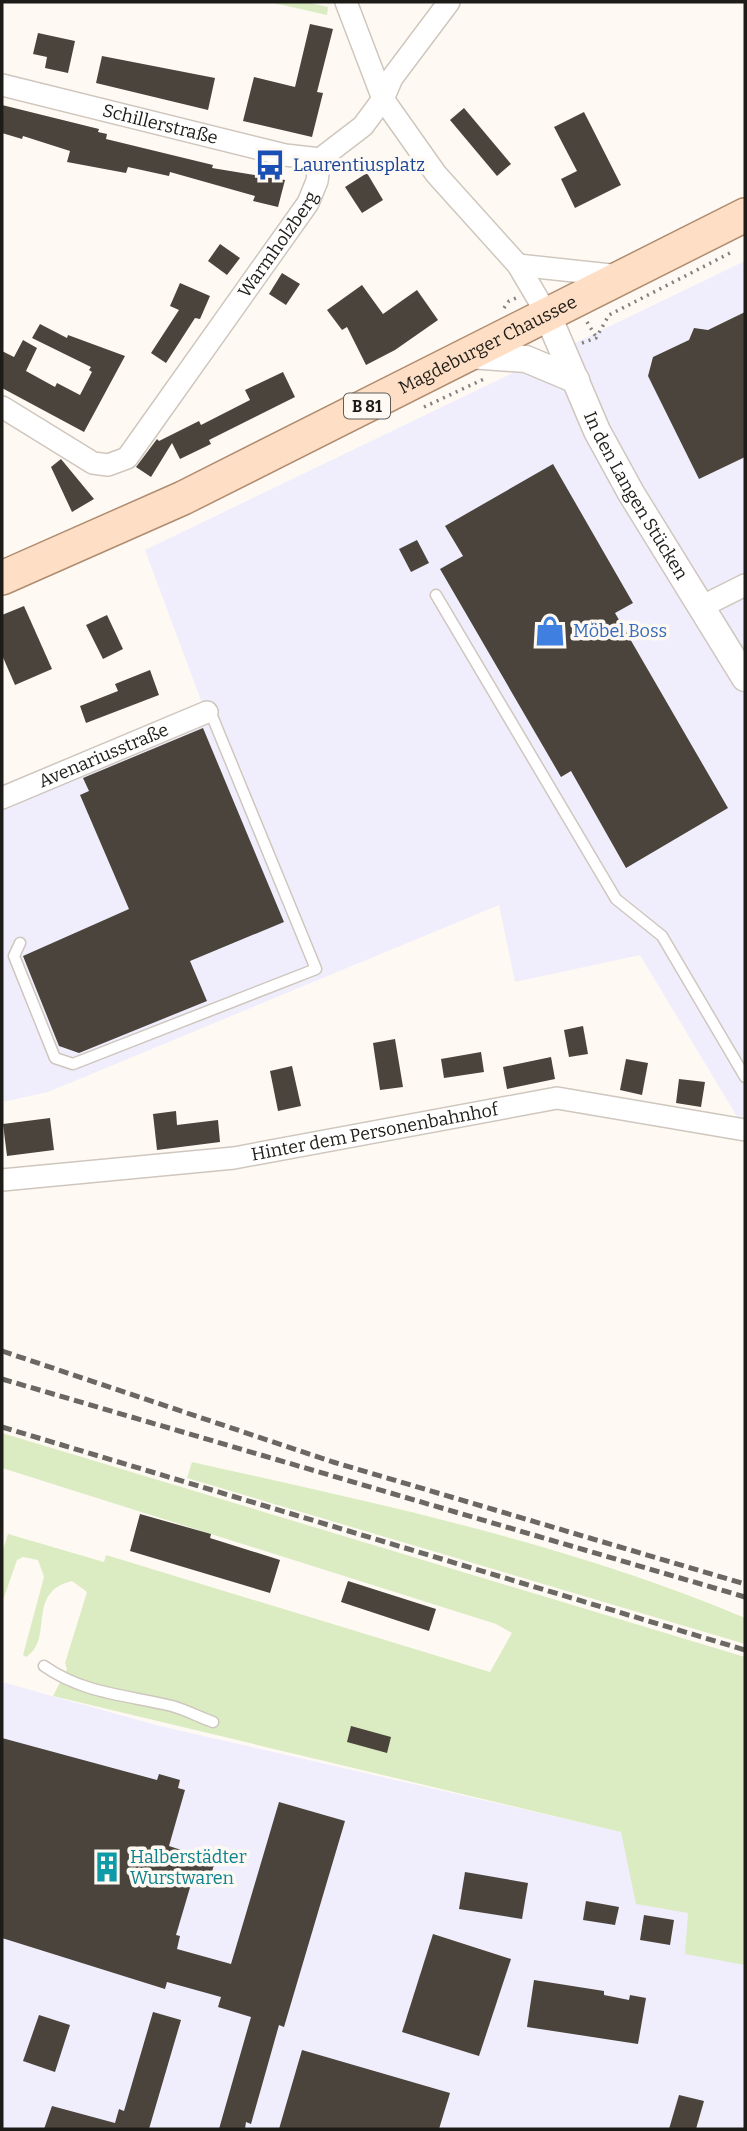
<svg xmlns="http://www.w3.org/2000/svg" width="747" height="2131" viewBox="0 0 747 2131" font-family="Bitter,serif">
<style>
.commercial{fill:#f0eefc}
.green{fill:#dbecc2}
.building{fill:#4a443c}
.lines{fill:none;stroke-linecap:round;stroke-linejoin:round}
.service-casing{stroke:#cfc7be;stroke-width:13}
.minor-casing{stroke:#cfc7be;stroke-width:24}
.tertiary-casing{stroke:#cfc7be;stroke-width:29}
.primary-casing{stroke:#af8c70;stroke-width:36}
.path{stroke:#83807b;stroke-width:3.5;stroke-dasharray:2 5;stroke-linecap:butt}
.service{stroke:#fff;stroke-width:10}
.minor{stroke:#fff;stroke-width:21}
.tertiary{stroke:#fff;stroke-width:26}
.primary{stroke:#fedfc5;stroke-width:33}
.rail{stroke:#6b6864;stroke-width:5;stroke-dasharray:10 5;stroke-linecap:butt}
.labels{text-anchor:middle;stroke-width:7;stroke-linejoin:round;paint-order:stroke}
.shield{fill:#fef9f3;stroke:#615e5a;stroke-width:2}
.shield-label{font-size:16px;font-weight:bold;fill:#1e1c18}
.street-label{font-size:18px;fill:#1e1c18;stroke:#fef9f3}
.transit-label{font-size:18px;fill:#164399;stroke:#fef9f3;text-anchor:start}
.shop-label{font-size:18px;fill:#366cbe;stroke:#fef9f3;text-anchor:start}
.culture-label{font-size:18px;fill:#0d838f;stroke:#fef9f3;text-anchor:start}
</style>
<rect width="100%" height="100%" fill="#fef9f3"/>
<g class="commercial">
<path d="M745,261V1130L640,955L515,982L499,905L48,1092L2,1102V805L209,722L145,550Z"/>
<path d="M2,1682L156,1725L622,1832L745,1886V2129H2Z"/>
</g>
<g class="green">
<path d="M269,2H306L328,7L327,15Z"/>
<path d="M2,1433L745,1657V1965L685,1954L688,1913L636,1904L621,1832L53,1696L67,1669L65,1663L87,1592L72,1581C25,1592 55,1639 26,1657L23,1655L44,1577L38,1560L23,1557L17,1560L2,1603V1553L8,1534L104,1562L106,1555L490,1672L512,1633L496,1624L2,1468Z"/>
<path d="M192,1462C379,1504 568,1543 745,1618V1644L187,1478Z"/>
</g>
<g class="building">
<path d="M310,24L333,29L317,92L323,93L312,137L243,121L254,77L295,87Z"/>
<path d="M38,33L75,41L68,73L45,68L47,57L33,54Z"/>
<path d="M102,56L215,78L208,110L96,83Z"/>
<path d="M2,105L99,129L98,132L107,134L106,139L213,165L212,168L285,180L278,207L253,201L255,196L170,172L169,176L128,167L126,173L67,162L70,151L23,136L22,139L2,133Z"/>
<path d="M464,108L511,164L497,176L450,120Z"/>
<path d="M584,112L621,185L575,208L561,179L577,171L554,127Z"/>
<path d="M367,173L383,200L362,213L345,187Z"/>
<path d="M220,244L240,258L227,275L208,261Z"/>
<path d="M282,273L300,284L286,305L269,294Z"/>
<path d="M180,283L210,296L200,319L195,318L166,363L151,353L179,310L170,306Z"/>
<path d="M362,285L383,314L417,290L438,320L395,350L366,365L347,327L342,330L327,310Z"/>
<path d="M745,312V457L699,479L648,376L653,357L689,340L694,328L708,330Z"/>
<path d="M40,324L67,338L68,335L125,356L84,432L2,388V351L14,357L23,340L37,348L26,371L55,387L57,383L80,395L92,372L89,370L91,367L32,338Z"/>
<path d="M283,372L295,397L209,440L211,444L180,459L172,443L151,477L136,467L157,439L159,441L199,421L201,425L250,400L245,390Z"/>
<path d="M61,459L94,499L72,512L51,467Z"/>
<path d="M553,464L633,603L615,613L728,808L626,868L571,771L561,777L440,569L463,556L445,526Z"/>
<path d="M417,540L429,563L411,572L399,549Z"/>
<path d="M24,606L52,669L15,685L2,655V615Z"/>
<path d="M107,615L123,649L103,659L86,625Z"/>
<path d="M150,670L159,695L86,723L80,706L118,691L115,684Z"/>
<path d="M203,728L284,922L190,961L207,1001L79,1053L59,1046L23,956L129,909L80,795L89,791L83,778Z"/>
<path d="M583,1026L588,1054L569,1057L564,1030Z"/>
<path d="M395,1039L403,1087L380,1090L373,1043Z"/>
<path d="M481,1052L484,1072L444,1078L441,1059Z"/>
<path d="M551,1057L555,1079L507,1089L503,1067Z"/>
<path d="M626,1059L648,1063L642,1095L620,1090Z"/>
<path d="M292,1066L301,1106L278,1111L270,1071Z"/>
<path d="M679,1079L705,1082L701,1107L676,1103Z"/>
<path d="M176,1111L177,1125L218,1120L220,1142L157,1150L153,1114Z"/>
<path d="M50,1118L54,1150L7,1156L3,1124Z"/>
<path d="M140,1514L211,1534L210,1538L280,1560L270,1593L130,1551Z"/>
<path d="M348,1581L436,1609L429,1631L341,1602Z"/>
<path d="M351,1726L391,1737L387,1753L347,1742Z"/>
<path d="M2,1738L157,1780L159,1774L180,1780L178,1788L185,1790L169,1846L215,1861L210,1879L194,1874L176,1935L180,1936L177,1949L231,1964L279,1802L345,1821L284,2027L279,2025L251,2124L246,2122L245,2129H219L251,2017L218,2007L221,1997L167,1982L165,1989L2,1938Z"/>
<path d="M465,1872L528,1883L522,1919L459,1909Z"/>
<path d="M586,1901L619,1907L615,1925L583,1920Z"/>
<path d="M644,1915L674,1920L670,1945L640,1940Z"/>
<path d="M433,1934L511,1959L479,2056L402,2032Z"/>
<path d="M534,1980L604,1991V1995L629,2000L630,1995L646,1998L638,2044L527,2027Z"/>
<path d="M153,2012L181,2020L149,2129H44L52,2106L115,2123L119,2109L124,2111Z"/>
<path d="M39,2015L70,2025L55,2072L23,2061Z"/>
<path d="M302,2050L450,2093L439,2129H279Z"/>
<path d="M679,2095L704,2101L696,2129H669Z"/>
</g>
<g class="lines">
<g class="service-casing">
<g id="service">
<path d="M436,595L616,899L662,936L745,1077"/>
<path d="M20,943L14,956L55,1058L73,1064L316,969L212,716L207,712"/>
<path d="M44,1666C84,1694 127,1695 172,1706C186,1710 199,1717 213,1722"/>
</g>
</g>
<g class="minor-casing">
<g id="minor">
<path d="M346,2L383,99L436,174L518,265L548,316"/>
<path id="s1" d="M2,85L285,155L320,159"/>
<path d="M518,265L620,276"/>
<path id="s2" d="M2,407L93,463L108,465L127,458L308,203L317,181L320,159L363,126L383,99L392,78L449,2"/>
<path d="M703,606L745,585"/>
<path id="s3" d="M2,798L207,712"/>
<path id="s4" d="M2,1180L234,1158L557,1098L745,1130"/>
</g>
</g>
<g class="tertiary-casing">
<g id="tertiary">
<path id="s5" d="M548,316L597,431L631,493L745,678"/>
<path d="M469,355L526,359L576,380"/>
</g>
</g>
<g class="primary-casing">
<g id="primary">
<path id="s6" d="M2,578L183,498L745,215"/>
</g>
</g>
<g class="path">
<path d="M504,308L509,301L516,298"/>
<path d="M587,322L596,337"/>
<path d="M582,343L596,338L609,315L734,251"/>
<path d="M424,407L484,379"/>
</g>
<use href="#service" class="service"/>
<use href="#minor" class="minor"/>
<use href="#tertiary" class="tertiary"/>
<use href="#primary" class="primary"/>
<g class="rail">
<path d="M2,1351L333,1462L745,1584"/>
<path d="M2,1379L745,1597"/>
<path d="M2,1427L745,1650"/>
</g>
</g>
<defs>
<g id="bus-bare" transform="scale(2.415)"><path d="M-5-6H5V4H4V6H2V4H-2V6H-4V4H-5ZM-3.5-4V0h7V-4ZM-3.5 1.2v1.5H-2V1.2ZM2 1.2v1.5H3.5V1.2Z" fill="#1a4fb4" stroke="#fef9f3" stroke-width="2.5" paint-order="stroke"/></g>
<g id="shop-bare" transform="scale(2.415)"><path d="M-5-2.5h2.3a2.7 3.5 0 0 1 5.4 0H5L5.5 6h-11ZM-1.5-2.5h3a1.5 2.3 0 0 0-3 0Z" fill="#3f7fe0" stroke="#fef9f3" stroke-width="2.5" paint-order="stroke"/></g>
<g id="building-bare" transform="scale(2.415)"><path d="M-4-6H4V6H1V3H-1V6H-4ZM-2.5-4.3h1.7v1.8h-1.7ZM.8-4.3h1.7v1.8H.8ZM-2.5-1h1.7V.8h-1.7ZM.8-1h1.7V.8H.8Z" fill="#0f9aa8" stroke="#fef9f3" stroke-width="2.5" paint-order="stroke"/></g>
</defs>
<g fill-rule="evenodd">
<use href="#bus-bare" x="270" y="165"/>
<use href="#shop-bare" x="550" y="631"/>
<use href="#building-bare" x="107" y="1867"/>
</g>
<g class="labels">
<rect class="shield" x="344" y="393.5" width="46" height="25" rx="5"/>
<g class="shield-label">
<text x="367" y="412">B 81</text>
</g>
<g class="street-label">
<text dy="6" stroke="none"><textPath href="#s1" startOffset="163">Schillerstraße</textPath></text>
<text dy="6" stroke="none"><textPath href="#s2" startOffset="404">Warmholzberg</textPath></text>
<text dy="6" stroke="none"><textPath href="#s6" startOffset="539">Magdeburger Chaussee</textPath></text>
<text dy="6" stroke="none"><textPath href="#s5" startOffset="200">In den Langen Stücken</textPath></text>
<text dy="6" stroke="none"><textPath href="#s3" startOffset="110">Avenariusstraße</textPath></text>
<text dy="6" stroke="none"><textPath href="#s4" startOffset="376">Hinter dem Personenbahnhof</textPath></text>
</g>
<g class="transit-label">
<text x="293" y="171">Laurentiusplatz</text>
</g>
<g class="shop-label">
<text x="573" y="637">Möbel Boss</text>
</g>
<g class="culture-label">
<text x="130" y="1863">Halberstädter<tspan x="130" dy="21">Wurstwaren</tspan></text>
</g>
</g>
<rect width="747" height="2131" fill="none" stroke="#1e1c18" stroke-width="7"/>
</svg>
